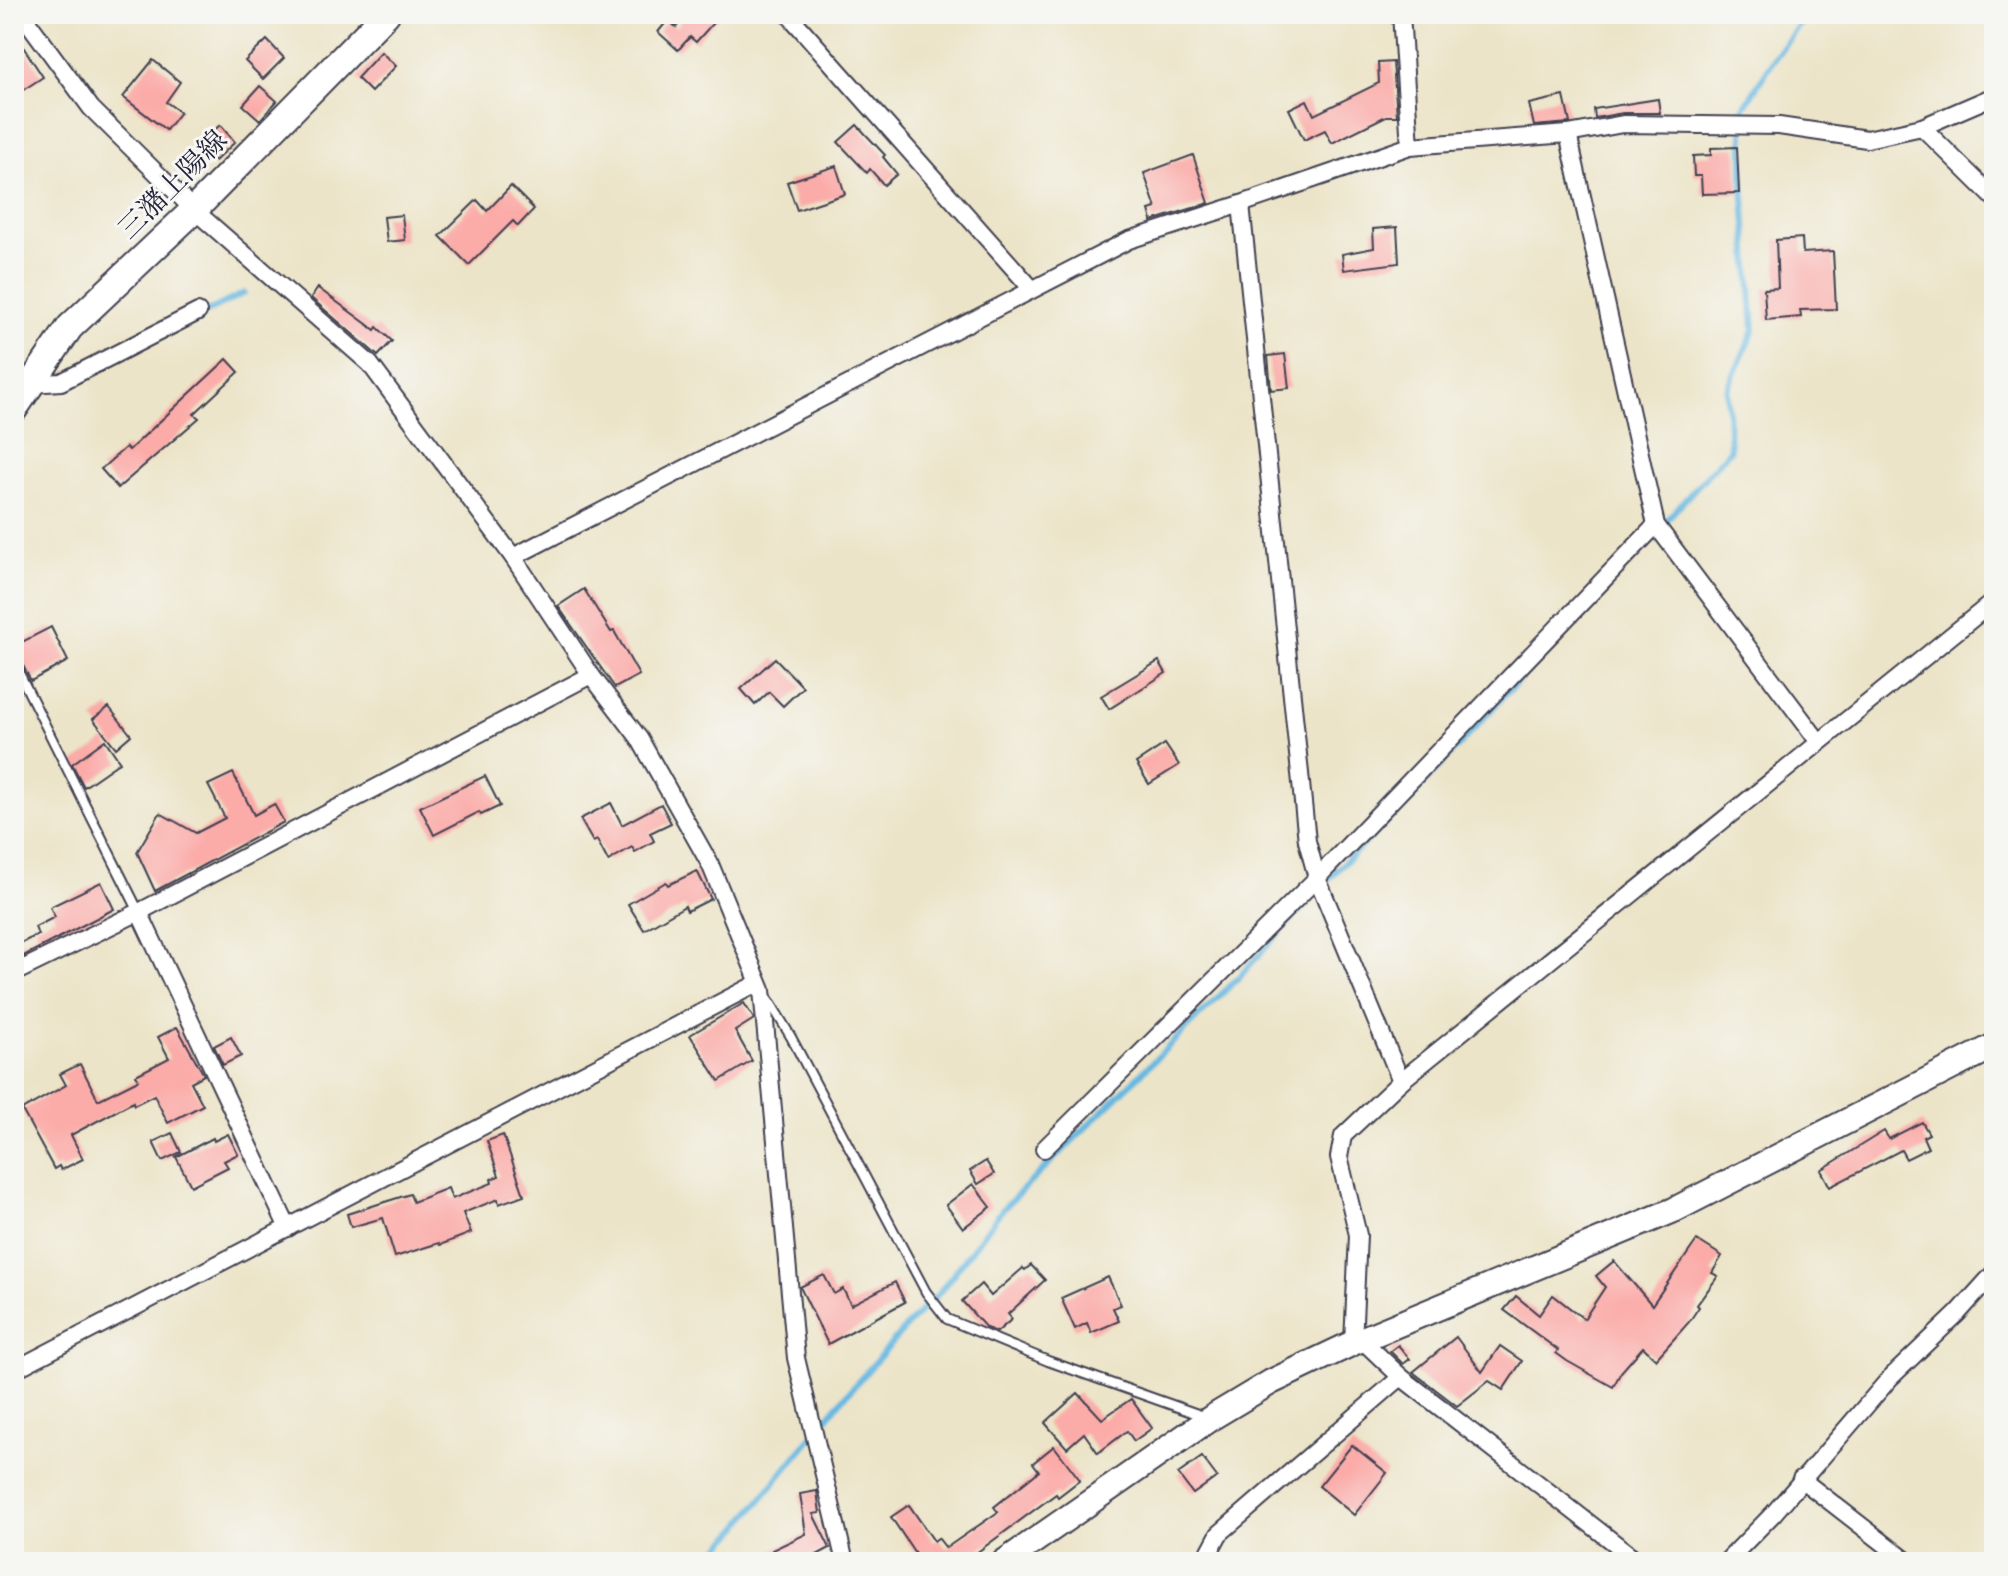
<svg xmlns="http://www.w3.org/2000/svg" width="2008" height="1576" viewBox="0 0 2008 1576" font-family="'IM FELL English','Noto Serif JP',serif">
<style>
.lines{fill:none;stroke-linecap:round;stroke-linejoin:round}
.stream{stroke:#65b8e1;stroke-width:6}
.building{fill:#fbaba8}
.lane-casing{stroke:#403f50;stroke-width:12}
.street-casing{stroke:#403f50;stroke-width:20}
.secondary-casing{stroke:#403f50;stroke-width:28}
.primary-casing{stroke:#403f50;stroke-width:30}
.lane{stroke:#fff;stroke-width:8}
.street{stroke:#fff;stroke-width:16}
.secondary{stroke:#fff;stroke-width:24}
.primary{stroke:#fff;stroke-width:26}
.labels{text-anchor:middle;stroke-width:6;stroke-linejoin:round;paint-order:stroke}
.street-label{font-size:28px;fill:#22223b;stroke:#f6f6f2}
</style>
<rect width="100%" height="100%" fill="#f6f6f2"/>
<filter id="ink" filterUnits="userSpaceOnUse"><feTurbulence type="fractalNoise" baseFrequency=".0125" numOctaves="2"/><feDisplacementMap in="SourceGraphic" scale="16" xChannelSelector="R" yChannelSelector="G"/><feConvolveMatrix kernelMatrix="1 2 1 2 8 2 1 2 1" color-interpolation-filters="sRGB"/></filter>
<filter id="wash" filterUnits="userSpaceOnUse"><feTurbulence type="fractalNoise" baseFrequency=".006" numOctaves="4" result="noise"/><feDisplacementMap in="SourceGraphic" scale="32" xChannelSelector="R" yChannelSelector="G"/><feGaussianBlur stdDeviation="1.8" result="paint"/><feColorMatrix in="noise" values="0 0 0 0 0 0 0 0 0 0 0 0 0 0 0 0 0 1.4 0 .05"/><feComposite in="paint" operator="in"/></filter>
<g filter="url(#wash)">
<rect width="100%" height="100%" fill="#ece4c8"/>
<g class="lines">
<g class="stream">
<path d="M201,315L244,293"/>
<path d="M1661,526L1730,450L1727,390L1754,330L1743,185V109L1774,59L1807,14"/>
<path d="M705,1562L733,1534L834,1409L912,1320L939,1293L1002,1210L1239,977L1331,876L1416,792L1529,669"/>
</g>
</g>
<g id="blocks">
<g class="building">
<path d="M687,14H721L696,42L690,37L678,50L658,32L668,20L676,27Z"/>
<path d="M14,33L43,77L14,96Z"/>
<path d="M267,40L284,58L263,79L245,61Z"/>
<path d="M381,52L396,66L371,92L357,78Z"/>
<path d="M153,60L180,82L166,102L180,112L166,130L123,97Z"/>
<path d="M1393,62L1397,116H1386L1332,143L1325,130L1304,140L1289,109L1307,100L1314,115L1379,83L1378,63Z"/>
<path d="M260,86L277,101L260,120L243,105Z"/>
<path d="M1564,96L1570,123L1534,126L1529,104Z"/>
<path d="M1658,99L1660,113H1623L1595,118L1594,109Z"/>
<path d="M220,125L235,142L215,161L199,144Z"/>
<path d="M857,125L885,155L883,157L897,174L884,185L870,169L867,173L838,142Z"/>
<path d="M1737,147L1739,193L1702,194L1701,176H1694L1693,156L1711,155V148Z"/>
<path d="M1193,155L1209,203L1152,221L1149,210L1156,208L1144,173Z"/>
<path d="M836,166L845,194L797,210L787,182Z"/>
<path d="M511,186L534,209L518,226L513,221L469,265L440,236L477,200L487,211Z"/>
<path d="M402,215L405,240L387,242L384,217Z"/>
<path d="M1397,227L1399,263L1344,270L1342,254L1374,248L1373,229Z"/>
<path d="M1802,238L1803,253L1833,251L1836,309L1800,310L1801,317L1766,320L1764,289L1778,288L1776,240Z"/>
<path d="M318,288L375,330L377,327L392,341L378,356L311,298Z"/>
<path d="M1285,354L1289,388L1271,390L1268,356Z"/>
<path d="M227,359L239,372L194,414L199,418L118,488L101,469L126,447L129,450Z"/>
<path d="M584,589L611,632L614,631L639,675L615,688L558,606Z"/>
<path d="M51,627L68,661L31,681L20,660L14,656V646Z"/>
<path d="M775,658L803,687L783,706L769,692L755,705L741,689Z"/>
<path d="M1159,661L1166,673L1109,709L1101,696Z"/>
<path d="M109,707L131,735L116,748L93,719Z"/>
<path d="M105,740L120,762L84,787L72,764Z"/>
<path d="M1165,744L1179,765L1149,784L1136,763Z"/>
<path d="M233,773L254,815L274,804L284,822L155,891L137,852L160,813L196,833L225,818L208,785Z"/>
<path d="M485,776L500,806L481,815L479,812L434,835L420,807Z"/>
<path d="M611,803L622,825L661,804L671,823L650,833L654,841L635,852L632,847L608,861L597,840L593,842L580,819Z"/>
<path d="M697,871L711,899L687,911L685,906L644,930L628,904L666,882L668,885Z"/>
<path d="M101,882L114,909L14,961V946L38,935L35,927L55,917L50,907Z"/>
<path d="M744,1003L754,1019L735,1031L752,1061L719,1081L690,1035Z"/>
<path d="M177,1027L204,1075L191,1082L203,1105L168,1123L154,1095L134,1105L133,1102L71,1135L83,1159L61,1170L59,1166L54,1169L22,1110L66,1085L60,1074L80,1064L98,1100L138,1080L136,1075L169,1058L158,1037Z"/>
<path d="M231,1037L241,1056L223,1065L214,1046Z"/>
<path d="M1922,1122L1929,1134L1923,1137L1928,1148L1906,1159L1901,1150L1830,1187L1821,1170L1884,1131L1889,1139Z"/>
<path d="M172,1133L181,1152L162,1161L153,1142Z"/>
<path d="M228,1134L238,1154L224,1161L228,1167L191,1186L176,1157L213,1138L214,1141Z"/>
<path d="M503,1135L524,1195L499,1204L498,1199L463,1213L471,1233L440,1245L439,1243L395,1257L383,1218L351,1227L347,1214L410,1194L413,1202L448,1188L452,1199L492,1183L491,1179L499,1176L487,1141Z"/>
<path d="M986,1161L994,1174L978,1184L970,1171Z"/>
<path d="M973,1184L991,1207L963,1228L946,1205Z"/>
<path d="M1697,1240L1722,1256L1712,1273L1718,1276L1697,1305L1699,1307L1689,1322L1656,1359L1643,1347L1621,1372L1613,1387L1567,1361L1556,1353L1558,1350L1504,1310L1516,1296L1539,1315L1553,1295L1584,1319L1605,1287L1596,1276L1614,1261L1652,1305Z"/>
<path d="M1031,1265L1045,1280L1008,1314L1012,1319L997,1332L986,1328L962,1301L981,1284L991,1296L1023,1268L1025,1270Z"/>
<path d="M824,1275L834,1294L843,1289L851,1305L895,1282L905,1302L828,1344L800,1287Z"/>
<path d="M1108,1277L1121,1305L1113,1308L1119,1321L1091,1333L1087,1323L1075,1329L1061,1298Z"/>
<path d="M1456,1337L1482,1372L1500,1346L1522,1361L1503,1390L1489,1381L1457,1406L1413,1372Z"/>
<path d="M1398,1345L1410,1359L1403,1364L1390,1351Z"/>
<path d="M1078,1393L1102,1419L1131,1399L1152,1428L1134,1441L1127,1431L1098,1453L1084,1433L1067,1448L1045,1423Z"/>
<path d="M1352,1445L1387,1473L1354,1515L1319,1486Z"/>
<path d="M1054,1446L1080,1480L1058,1497L1056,1494L964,1562H921L891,1517L909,1505L934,1541L938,1538L946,1548L998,1512L994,1507L1039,1471L1033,1463Z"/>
<path d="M1202,1457L1217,1477L1193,1494L1178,1474Z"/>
<path d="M817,1491L820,1513L813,1514L830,1548L804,1562H776L772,1550L806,1534L800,1494Z"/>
</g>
</g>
</g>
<g filter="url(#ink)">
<use href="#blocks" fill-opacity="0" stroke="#403f50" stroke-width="2"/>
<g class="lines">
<g class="lane-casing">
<g id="lane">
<path d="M14,663L139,912"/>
<path d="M767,997L791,1037L926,1292L947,1319L1048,1361L1206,1417"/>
</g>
</g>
<g class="street-casing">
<g id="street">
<path d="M22,14L91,108L194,210L370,364L513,557L591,675L639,738L710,864L762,990L796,1358L845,1562"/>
<path d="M788,14L1032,289"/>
<path d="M1401,14L1410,146"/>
<path d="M1922,127L1994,198"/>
<path d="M1568,134L1656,525L1819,742"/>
<path d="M1241,204L1307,841L1317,878L1401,1081"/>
<path d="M31,384L61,382L198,312"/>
<path d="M513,557L1129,240L1241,204L1410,146L1568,134L1623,124L1779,126L1867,139L1922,127L1994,96"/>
<path d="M139,912L288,1228"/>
<path d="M14,973L139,912L591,675"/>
<path d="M1044,1149L1317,878L1656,525"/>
<path d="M1363,1341L1401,1377L1639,1562"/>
<path d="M1353,1343L1358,1235L1339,1157L1343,1136L1401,1081L1994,601"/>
<path d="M14,1370L758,983"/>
<path d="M1801,1479L1908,1562"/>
<path d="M1204,1562L1219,1534L1401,1377"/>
<path d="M1726,1562L1773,1514L1890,1378L1958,1313L1994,1273"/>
</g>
</g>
<g class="secondary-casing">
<path id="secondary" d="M1004,1562L1211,1418L1271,1382L1353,1343L1674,1210L1994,1046"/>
</g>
<g class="primary-casing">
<path id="primary" d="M14,409L70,327L194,210L386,14"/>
</g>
<use href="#lane" class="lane"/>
<use href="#street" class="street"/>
<use href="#secondary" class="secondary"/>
<use href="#primary" class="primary"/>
</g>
</g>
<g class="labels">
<g class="street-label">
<text transform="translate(172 184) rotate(-45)" y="10">三潴上陽線</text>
</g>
</g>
<rect width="2008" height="1576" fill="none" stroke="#f6f6f2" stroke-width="48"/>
</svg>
